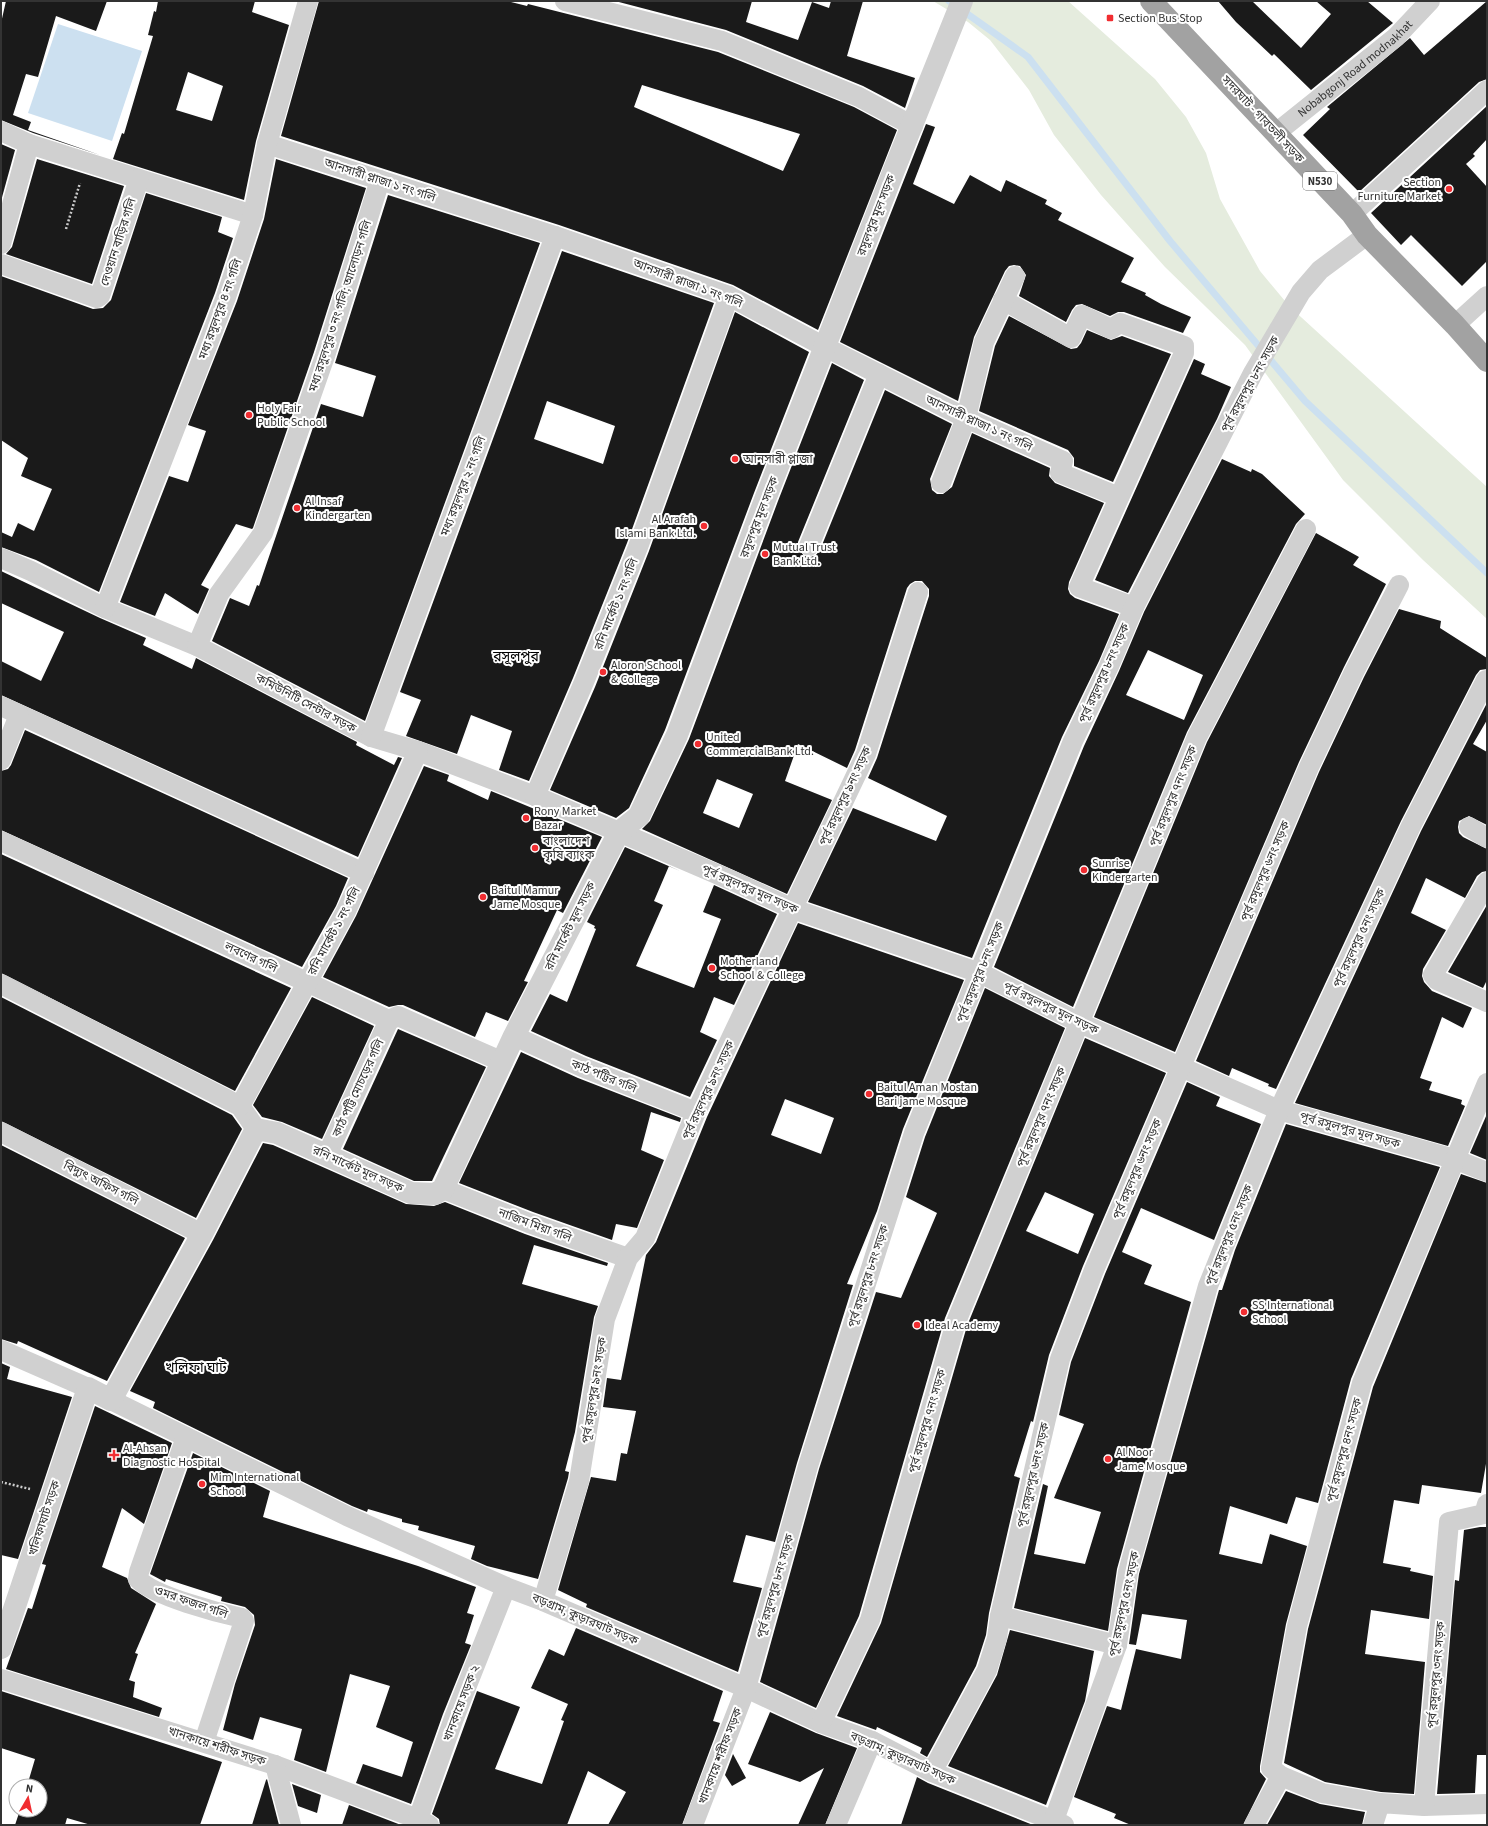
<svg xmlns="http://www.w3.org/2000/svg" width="1488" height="1826" viewBox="0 0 1488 1826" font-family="'Source Sans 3','Noto Sans Bengali',sans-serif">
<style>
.green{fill:#e5ecde}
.water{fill:#cce0f0}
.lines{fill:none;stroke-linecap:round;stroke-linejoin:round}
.stream{stroke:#cce0f0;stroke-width:7}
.building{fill:#1a1a1a;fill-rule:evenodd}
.path{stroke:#cdcdcd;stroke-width:2.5;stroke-dasharray:2 2;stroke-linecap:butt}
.minor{stroke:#d0d0d0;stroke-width:20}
.tertiary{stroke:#d0d0d0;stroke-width:22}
.trunk{stroke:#a2a2a2;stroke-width:22}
.poi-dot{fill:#f12d31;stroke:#fff;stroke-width:1.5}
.labels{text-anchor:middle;stroke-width:4;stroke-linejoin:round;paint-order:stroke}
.shield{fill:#fff;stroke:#707070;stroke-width:1}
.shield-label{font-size:11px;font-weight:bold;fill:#333}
.poi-label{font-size:12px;fill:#333;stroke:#fff;text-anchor:start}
.street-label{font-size:12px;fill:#333;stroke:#fff}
.quarter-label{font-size:14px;fill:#000;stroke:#fff}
</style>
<rect width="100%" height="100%" fill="#fff"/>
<path class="green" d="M933,1H1068L1155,79L1186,117L1206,153L1220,199L1260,271L1290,307L1487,487V619L1423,560L1343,480L1245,345L1165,267L1101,195L1054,135L1029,90L990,40L968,22Z"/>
<path class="water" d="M58,24L142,51L112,141L28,113Z"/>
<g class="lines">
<path class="stream" d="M949,1L1028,57L1170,241L1305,401L1487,573"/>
</g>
<g class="building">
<path d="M6,1H107L96,31L56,16L38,77L26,74L13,115L31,122L28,130L100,155L33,133L1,120V23Z"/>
<path d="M158,1H255L252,12L289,25L256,141L244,200L113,159L122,133L124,134L153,36L148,35L154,11L156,12ZM188,72L223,86L212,121L176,110Z"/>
<path d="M319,1H507L527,6L528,4L718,52L854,107L897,130L818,330L733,285L559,225L281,136ZM642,85L800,134L783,171L634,107Z"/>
<path d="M615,1H752L746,22L798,40L812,2L829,8L831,1H863L847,56L915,78L905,108L863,86L726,30Z"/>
<path d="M1218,1H1252L1301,48L1331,14L1316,1H1367L1393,23L1311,90L1274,54L1272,56L1236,22Z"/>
<path d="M1487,1V79L1479,82L1359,192L1303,135L1330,109L1327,107L1410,38L1424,55Z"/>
<path d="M1487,106V139L1473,154L1475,156L1466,164L1487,187V261L1462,286L1411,235L1401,245L1371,213Z"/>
<path d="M926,124L935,127L913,184L954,204L970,175L1001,192L1006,180L1047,200L1045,204L1062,213L1058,220L1134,258L1121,282L1146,293L1145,295L1161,304L1191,317L1183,333L1124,312H1118L1110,316L1082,304L1076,305L1072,310L1066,322L1019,296L1026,275L1020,266L1014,265L1009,266L1005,271L974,337L958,401L840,342Z"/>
<path d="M1,144L15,150L1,201Z"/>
<path d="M37,159L124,186L92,284L6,254L12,247Z"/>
<path d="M276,159L366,188L314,352L253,528L252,529L236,524L201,585L209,589L198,614L165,593L155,616L120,602L169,476L188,482L206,431L188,425L237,301L264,219Z"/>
<path d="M146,193L222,217L218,232L233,238L215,293L99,592L36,560L1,547V532L12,537L18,523L34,531L52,489L21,476L28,458L1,440V276L93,309L103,308L111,300Z"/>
<path d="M388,195L540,243L365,721L212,641L230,598L249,606L257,585L259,586L321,404L363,417L376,376L335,363Z"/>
<path d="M562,251L714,303L627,543L573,678L529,781L499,770L512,731L471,715L457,754L406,736L421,700L400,692ZM547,401L615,426L603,464L534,439Z"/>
<path d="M735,312L809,352L754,493L665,730L629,808L616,818L550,790L595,687L649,551Z"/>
<path d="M1009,316L1071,349L1077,348L1081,343L1087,330L1111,340L1122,336L1171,354L1113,482L1074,466V458L1068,450L979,411L995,346Z"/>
<path d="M1194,359L1205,364L1201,374L1231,387L1217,419L1128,593L1095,580Z"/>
<path d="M832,363L864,380L798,542V548L804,556L811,557L816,555L820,550L885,390L952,424L930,479L932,490L937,494H943L952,487L972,433L1050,468L1049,476L1055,483L1104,503L1069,582L1068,589L1070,594L1075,598L1119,614L1099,661L1062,737L972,958L808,902L853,808L936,841L947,816L868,778L877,758L929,596V589L922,581H915L910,584L907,588L855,750L847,768L798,744L785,781L832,800L787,894L642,829L650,821L689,739L778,501ZM717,779L753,794L739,828L703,813Z"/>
<path d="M1222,459L1251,472L1252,469L1262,474L1305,514L1296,524L1187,732L1073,1007L994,967L1084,746L1119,671L1144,612ZM1148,650L1203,675L1184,720L1126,695Z"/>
<path d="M1316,533L1359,557L1353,565L1386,584L1344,667L1299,762L1175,1052L1094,1017L1207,742Z"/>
<path d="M1,571L100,618L146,638L143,645L192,669L196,658L357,742L356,745L394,765L398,757L402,758L358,857L1,695V661L41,681L64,632L1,603Z"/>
<path d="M1399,609L1441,621L1440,628L1487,658V669L1480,670L1476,675L1401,821L1276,1089L1268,1086L1269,1084L1232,1068L1229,1076L1196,1061L1319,772L1364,677Z"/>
<path d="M1487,703V720L1473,744L1487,752V825L1469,816L1459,821L1458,827L1459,833L1463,837L1487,849V871L1482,872L1477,876L1465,898L1426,878L1411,913L1446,930L1423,969L1422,976L1424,982L1432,991L1472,1008L1463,1028L1442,1017L1420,1078L1432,1082L1429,1090L1462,1100L1461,1104L1465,1106L1448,1146L1295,1103L1421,831Z"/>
<path d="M25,730L348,878L336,906L302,967L1,830V771L8,769L11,765Z"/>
<path d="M424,766L449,775L447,781L488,800L491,791L602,837L563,913L557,910L524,981L528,982L508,1021L486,1012L475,1037L403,1005H398L389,1007L323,977L356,916Z"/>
<path d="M625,847L680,871L669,866L654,901L663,905L636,966L694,988L721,919L703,912L714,885L777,914L734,1005L714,997L700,1032L717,1040L690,1097L586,1056L531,1031L550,994L567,1002L596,929L594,928L595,926L587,922Z"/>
<path d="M1,854L291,988L235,1091L1,973Z"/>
<path d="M1487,905V980L1483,988L1448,972Z"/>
<path d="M798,923L964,980L903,1129L877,1211L847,1284L853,1285L797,1463L775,1542L746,1535L733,1582L762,1588L738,1672L586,1607L587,1604L558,1590L591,1477L616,1481L621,1453L627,1454L636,1411L603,1407L607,1378L621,1380L646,1255L656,1242L707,1117ZM785,1099L834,1118L821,1154L771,1135Z"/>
<path d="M985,988L1065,1028L945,1318L859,1616L816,1708L760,1682L819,1469L876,1292L901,1298L937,1213L906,1197L925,1137Z"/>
<path d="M1,997L232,1115L242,1129L196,1218L1,1121Z"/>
<path d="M312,997L374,1026L322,1139L282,1122L262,1117L253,1105Z"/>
<path d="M398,1029L486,1067L432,1181H414L343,1149Z"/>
<path d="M1085,1038L1166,1073L1083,1266L1049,1355L1033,1422L1031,1421L1014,1476L1020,1478L989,1613L986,1635L976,1666L927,1757L920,1753L922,1748L877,1727L876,1730L837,1716L881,1623L967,1326ZM1045,1192L1094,1214L1078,1254L1026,1231Z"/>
<path d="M521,1052L578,1078L681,1118L680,1122L651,1112L641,1150L664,1160L637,1228L616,1224L612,1240L533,1212L459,1183Z"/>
<path d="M1187,1082L1220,1097L1216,1106L1261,1124L1214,1240L1141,1208L1122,1252L1152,1265L1144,1284L1191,1302L1117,1569L1108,1631L1014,1608L1043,1484L1048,1486L1034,1554L1085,1564L1101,1512L1054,1498L1084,1424L1059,1415L1071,1362L1105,1274Z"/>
<path d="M1487,1114V1160L1470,1153Z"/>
<path d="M1286,1124L1440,1167L1351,1379L1318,1503L1296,1497L1287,1524L1230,1506L1219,1554L1262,1564L1270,1534L1307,1546L1286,1624L1260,1766V1772L1266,1779L1243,1825H1131L1114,1818L1116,1814L1074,1797L1107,1706L1121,1710L1136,1649L1181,1659L1187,1620L1142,1614L1136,1645L1129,1644L1139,1574L1219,1290H1222L1235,1250Z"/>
<path d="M263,1143L273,1145L406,1204L434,1206L445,1202L525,1234L608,1263L607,1266L534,1245L522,1284L598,1306L594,1317L575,1432L565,1471L569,1472L568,1478L538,1579L487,1566L471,1559L475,1546L418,1530L419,1526L402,1522V1519L368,1509L367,1512L352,1506L153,1408L155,1402L130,1391L213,1240Z"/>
<path d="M1,1145L185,1238L107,1381L18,1341L17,1344L1,1339Z"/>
<path d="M1461,1174L1487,1183V1458L1481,1493L1422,1485L1419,1504L1394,1500L1383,1563L1411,1568L1410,1571L1433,1576L1429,1619L1371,1610L1365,1654L1425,1662L1414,1794L1381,1792L1325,1782L1284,1763L1308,1629L1373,1387Z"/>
<path d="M1,1363L10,1367L7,1379L72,1397L18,1559L1,1555Z"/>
<path d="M95,1406L172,1443L144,1524L122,1508L102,1567L127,1578L131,1588L156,1604L135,1653L138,1654L129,1680L135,1682L133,1697L162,1708L159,1717L6,1669L28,1608L32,1609L46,1565L42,1564Z"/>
<path d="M193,1453L270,1491L263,1517L418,1566L476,1587L467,1613L474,1615L465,1643L471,1645L443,1714L411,1804L356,1783L363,1764L402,1777L413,1742L376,1727L390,1686L350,1674L326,1772L294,1760L302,1729L260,1717L253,1740L223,1730L235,1684L255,1625L254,1615L245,1607L221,1601L222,1597L166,1579L165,1582L150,1574Z"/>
<path d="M1480,1527H1487V1755H1477L1475,1793L1437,1794L1455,1580L1459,1581L1464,1530Z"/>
<path d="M576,1628L723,1691L713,1721L720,1723L682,1825H608L626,1792L588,1771L567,1825H440L439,1819L432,1814L477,1691L520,1707L495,1769L542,1784L564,1721L561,1720L568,1704L531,1688L549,1649L564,1656Z"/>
<path d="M1010,1630L1094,1651L1085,1701L1046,1805L948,1766L997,1675Z"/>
<path d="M1,1691L222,1762L200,1825H91L67,1818L65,1825H15L20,1810H40V1786H27L35,1759L1,1748Z"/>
<path d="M770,1712L816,1733L857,1748L825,1825H798L824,1768L800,1782L748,1764Z"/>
<path d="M733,1754L746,1778L732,1786L725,1775Z"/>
<path d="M917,1777L928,1783L1033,1825H901Z"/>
<path d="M267,1779L279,1825H252L266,1780Z"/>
<path d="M292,1784L321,1795L317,1813L298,1806Z"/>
<path d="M1286,1791L1320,1804L1365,1812L1362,1825H1267Z"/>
<path d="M349,1805L401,1825H342Z"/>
</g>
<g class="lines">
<g class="path">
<path d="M66,229L80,183"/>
<path d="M1,1482L30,1489"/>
</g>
<g class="minor">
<path d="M565,1L722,41L859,97L913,126"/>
<path d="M1,131L29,144L253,215"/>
<path id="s1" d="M1276,133L1396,37L1430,1"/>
<path d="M267,144L555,236L729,296L825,347L966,418L1063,461L1060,473L1119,497"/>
<path d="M1352,214L1487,90"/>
<path d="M1,244L29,144"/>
<path d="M1,264L97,298L100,296L139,179"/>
<path d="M1003,300L1071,338L1082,315L1111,329L1120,323L1184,346V353L1079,587L1134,607"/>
<path d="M1455,325L1487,296"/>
<path d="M941,483L966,418L984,342L1015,276"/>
<path d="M809,546L879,374"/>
<path d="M1,558L31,571L105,608L197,646L371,737L418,751L535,796L733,881L793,909L980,973L1080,1023L1279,1110L1454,1159L1487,1172"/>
<path d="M105,608L226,297L253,215L267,144L308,1"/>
<path d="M197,646L219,594L263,533L325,356L380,180"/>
<path d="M1,706L364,873"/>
<path d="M371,737L555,236"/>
<path d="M1,760L19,715"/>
<path d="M535,796L584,682L638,547L729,296"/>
<path d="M1469,827L1487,838"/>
<path d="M1,841L389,1020L398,1016L503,1062"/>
<path d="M1487,882L1433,975L1437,980L1487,1002"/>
<path d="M1,984L240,1106L256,1129"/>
<path d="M514,1036L582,1067L696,1112"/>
<path d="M240,1106L346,911L418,751"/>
<path d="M1,1132L202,1234"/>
<path d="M327,1155L389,1020"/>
<path d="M443,1189L529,1223L628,1258"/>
<path d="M1,1350L88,1388"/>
<path d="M111,1400L347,1516L506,1587L543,1601L746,1688L821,1723L872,1741L932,1772L1064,1825"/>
<path d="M186,1437L139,1572L138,1579C153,1596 219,1613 242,1618L244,1621L204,1742"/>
<path d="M543,1601L579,1481L605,1319L628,1258L645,1238L696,1112L866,754L918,592"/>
<path d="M1000,1616L1117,1645"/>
<path d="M1,1679L275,1765L418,1819L429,1825"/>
<path d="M821,1723L870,1620L956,1322L1197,737L1306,529"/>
<path d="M275,1765L291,1825"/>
<path d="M932,1772L987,1670L997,1638L1000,1616L1060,1359L1094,1270L1309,767L1354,672L1399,585"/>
<path d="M1281,1776L1322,1793L1380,1803"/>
<path d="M1424,1806L1487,1804"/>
<path d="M418,1819L454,1718L506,1587"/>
<path d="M1054,1820L1117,1645L1128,1572L1208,1286L1279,1110L1411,826L1486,680"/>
<path d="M693,1825L746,1688L808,1466L914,1133L1073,741L1109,666L1134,607L1253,373L1301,292L1320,270L1367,235"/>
<path d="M836,1825L872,1741"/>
<path d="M1254,1825L1281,1776L1271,1768L1297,1626L1362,1383L1487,1083"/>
<path d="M1373,1825L1380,1803L1424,1806L1449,1522L1484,1514L1487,1504"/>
</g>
<path class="tertiary" d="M1,1648L88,1388L111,1400L202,1234L256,1129L277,1133L411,1193L435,1194L443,1189L514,1036L619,832L639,816L677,735L766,497L894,170L962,1"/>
<path class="trunk" d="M1151,1L1352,214L1367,235L1455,325L1487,361"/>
</g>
<g class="poi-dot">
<rect x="1106" y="14" width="8" height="8" rx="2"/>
<circle cx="1449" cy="189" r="4"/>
<circle cx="249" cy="415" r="4"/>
<circle cx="735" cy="459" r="4"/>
<circle cx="297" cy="508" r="4"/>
<circle cx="704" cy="526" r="4"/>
<circle cx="765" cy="554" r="4"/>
<circle cx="603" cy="672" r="4"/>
<circle cx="698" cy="744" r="4"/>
<circle cx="526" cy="818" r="4"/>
<circle cx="535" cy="848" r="4"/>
<circle cx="1084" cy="870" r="4"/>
<circle cx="483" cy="897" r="4"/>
<circle cx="712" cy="968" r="4"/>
<circle cx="869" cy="1094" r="4"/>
<circle cx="1244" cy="1312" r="4"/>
<circle cx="917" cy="1325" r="4"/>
<path d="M112 1449h4v4h4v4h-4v4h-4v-4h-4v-4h4z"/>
<circle cx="1108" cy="1459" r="4"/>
<circle cx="202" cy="1484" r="4"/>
</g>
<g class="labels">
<rect class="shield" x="1303" y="172" width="34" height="18" rx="3"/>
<g class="shield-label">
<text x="1320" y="185">N530</text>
</g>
<g class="poi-label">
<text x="1118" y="22">Section Bus Stop</text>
<text x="1441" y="186" text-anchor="end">Section<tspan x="1441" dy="14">Furniture Market</tspan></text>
<text x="257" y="412">Holy Fair<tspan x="257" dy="14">Public School</tspan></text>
<text x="743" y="463">আনসারী প্লাজা</text>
<text x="305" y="505">Al Insaf<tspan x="305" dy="14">Kindergarten</tspan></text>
<text x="696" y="523" text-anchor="end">Al Arafah<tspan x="696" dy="14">Islami Bank Ltd.</tspan></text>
<text x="773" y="551">Mutual Trust<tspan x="773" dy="14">Bank Ltd.</tspan></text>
<text x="611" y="669">Aloron School<tspan x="611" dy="14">&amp; College</tspan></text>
<text x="706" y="741">United<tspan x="706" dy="14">CommercialBank Ltd.</tspan></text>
<text x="534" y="815">Rony Market<tspan x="534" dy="14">Bazar</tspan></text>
<text x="543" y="845">বাংলাদেশ<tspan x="543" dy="14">কৃষি ব্যাংক</tspan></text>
<text x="1092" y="867">Sunrise<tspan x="1092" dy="14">Kindergarten</tspan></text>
<text x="491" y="894">Baitul Mamur<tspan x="491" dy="14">Jame Mosque</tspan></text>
<text x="720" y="965">Motherland<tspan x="720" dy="14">School &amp; College</tspan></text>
<text x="877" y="1091">Baitul Aman Mostan<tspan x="877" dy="14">Bari jame Mosque</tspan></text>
<text x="1252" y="1309">SS International<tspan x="1252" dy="14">School</tspan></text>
<text x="925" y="1329">Ideal Academy</text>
<text x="123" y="1452">Al-Ahsan<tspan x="123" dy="14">Diagnostic Hospital</tspan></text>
<text x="1116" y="1456">Al Noor<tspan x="1116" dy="14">Jame Mosque</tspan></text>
<text x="210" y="1481">Mim International<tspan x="210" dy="14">School</tspan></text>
</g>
<g class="street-label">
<text dy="4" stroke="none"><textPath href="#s1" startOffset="102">Nobabgonj Road modnakhat</textPath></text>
<text transform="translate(1263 119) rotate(47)" y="4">সদরঘাট - গাবতলী সড়ক</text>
<text transform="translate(380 180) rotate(18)" y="4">আনসারী প্লাজা ১ নং গলি</text>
<text transform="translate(876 215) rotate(-69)" y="4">রসুলপুর মূল সড়ক</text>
<text transform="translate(118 242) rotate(-72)" y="4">দেওয়ান বাড়ির গলি</text>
<text transform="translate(688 283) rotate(21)" y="4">আনসারী প্লাজা ১ নং গলি</text>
<text transform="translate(340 306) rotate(-72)" y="4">মধ্য রসুলপুর ৩ নং গলি; আলোড়ন গলি</text>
<text transform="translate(220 309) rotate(-70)" y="4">মধ্য রসুলপুর ৪ নং গলি</text>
<text transform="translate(1250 384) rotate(-61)" y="4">পূর্ব রসুলপুর ৮নং সড়ক</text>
<text transform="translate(979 423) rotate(25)" y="4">আনসারী প্লাজা ১ নং গলি</text>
<text transform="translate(463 486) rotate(-69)" y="4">মধ্য রসুলপুর ২ নং গলি</text>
<text transform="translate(759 517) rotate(-69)" y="4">রসুলপুর মূল সড়ক</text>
<text transform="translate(616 604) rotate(-68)" y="4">রনি মার্কেট ১ নং গলি</text>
<text transform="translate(1104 673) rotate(-66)" y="4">পূর্ব রসুলপুর ৮নং সড়ক</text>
<text transform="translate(306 703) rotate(28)" y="4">কমিউনিটি সেন্টার সড়ক</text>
<text transform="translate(845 796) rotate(-65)" y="4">পূর্ব রসুলপুর ৯নং সড়ক</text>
<text transform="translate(1173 796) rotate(-68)" y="4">পূর্ব রসুলপুর ৭নং সড়ক</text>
<text transform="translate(1265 871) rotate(-67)" y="4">পূর্ব রসুলপুর ৬নং সড়ক</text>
<text transform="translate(750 889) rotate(24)" y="4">পূর্ব রসুলপুর মূল সড়ক</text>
<text transform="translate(570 926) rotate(-63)" y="4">রনি মার্কেট মূল সড়ক</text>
<text transform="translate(334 931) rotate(-62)" y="4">রনি মার্কেট ১ নং গলি</text>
<text transform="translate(1359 938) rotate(-65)" y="4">পূর্ব রসুলপুর ৫নং সড়ক</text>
<text transform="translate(251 957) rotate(25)" y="4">লবণের গলি</text>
<text transform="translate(980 972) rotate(-68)" y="4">পূর্ব রসুলপুর ৮নং সড়ক</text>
<text transform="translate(1051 1008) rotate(26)" y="4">পূর্ব রসুলপুর মূল সড়ক</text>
<text transform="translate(604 1076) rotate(22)" y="4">কাঠ পট্টির গলি</text>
<text transform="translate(358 1088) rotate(-65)" y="4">কাঠ পট্টি মোচড়ের গলি</text>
<text transform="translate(708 1090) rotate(-65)" y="4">পূর্ব রসুলপুর ৯নং সড়ক</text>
<text transform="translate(1041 1117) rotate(-67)" y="4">পূর্ব রসুলপুর ৭নং সড়ক</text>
<text transform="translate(1350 1130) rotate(16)" y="4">পূর্ব রসুলপুর মূল সড়ক</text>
<text transform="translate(358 1169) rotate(24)" y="4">রনি মার্কেট মূল সড়ক</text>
<text transform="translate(1137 1169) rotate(-67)" y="4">পূর্ব রসুলপুর ৬নং সড়ক</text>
<text transform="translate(101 1183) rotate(27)" y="4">বিদ্যুৎ অফিস গলি</text>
<text transform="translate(535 1225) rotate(20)" y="4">নাজিম মিয়া গলি</text>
<text transform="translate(1229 1235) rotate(-68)" y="4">পূর্ব রসুলপুর ৫নং সড়ক</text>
<text transform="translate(868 1276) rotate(-72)" y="4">পূর্ব রসুলপুর ৮নং সড়ক</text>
<text transform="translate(594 1390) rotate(-81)" y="4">পূর্ব রসুলপুর ৯নং সড়ক</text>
<text transform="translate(927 1421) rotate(-74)" y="4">পূর্ব রসুলপুর ৭নং সড়ক</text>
<text transform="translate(1344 1450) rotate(-75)" y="4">পূর্ব রসুলপুর ৪নং সড়ক</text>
<text transform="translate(1033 1475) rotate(-77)" y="4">পূর্ব রসুলপুর ৬নং সড়ক</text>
<text transform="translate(44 1518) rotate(-72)" y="4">খলিফাঘাট সড়ক</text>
<text transform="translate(775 1586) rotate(-74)" y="4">পূর্ব রসুলপুর ৮নং সড়ক</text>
<text transform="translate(191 1602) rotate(19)" y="4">ওমর ফজল গলি</text>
<text transform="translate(1124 1604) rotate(-78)" y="4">পূর্ব রসুলপুর ৫নং সড়ক</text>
<text transform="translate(585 1619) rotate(23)" y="4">বড়গ্রাম, কুড়ারঘাট সড়ক</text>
<text transform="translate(1436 1675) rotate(-85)" y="4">পূর্ব রসুলপুর ৩নং সড়ক</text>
<text transform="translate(461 1703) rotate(-69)" y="4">খানকায়ে সড়ক ২</text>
<text transform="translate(217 1746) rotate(18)" y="4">খানকায়ে শরীফ সড়ক</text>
<text transform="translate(720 1756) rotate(-69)" y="4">খানকায়ে শরীফ সড়ক</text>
<text transform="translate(903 1758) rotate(24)" y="4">বড়গ্রাম, কুড়ারঘাট সড়ক</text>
</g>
<g class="quarter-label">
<text x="516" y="661">রসূলপুর</text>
<text x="196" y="1372">খলিফা ঘাট</text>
</g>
</g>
<rect width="1488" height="1826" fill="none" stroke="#333333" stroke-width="4"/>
<g transform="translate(28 1798) rotate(9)"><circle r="19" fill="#ffffff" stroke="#adadad"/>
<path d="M0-3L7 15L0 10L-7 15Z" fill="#f12d31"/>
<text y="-6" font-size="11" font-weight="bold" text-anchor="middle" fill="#333333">N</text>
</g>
</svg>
